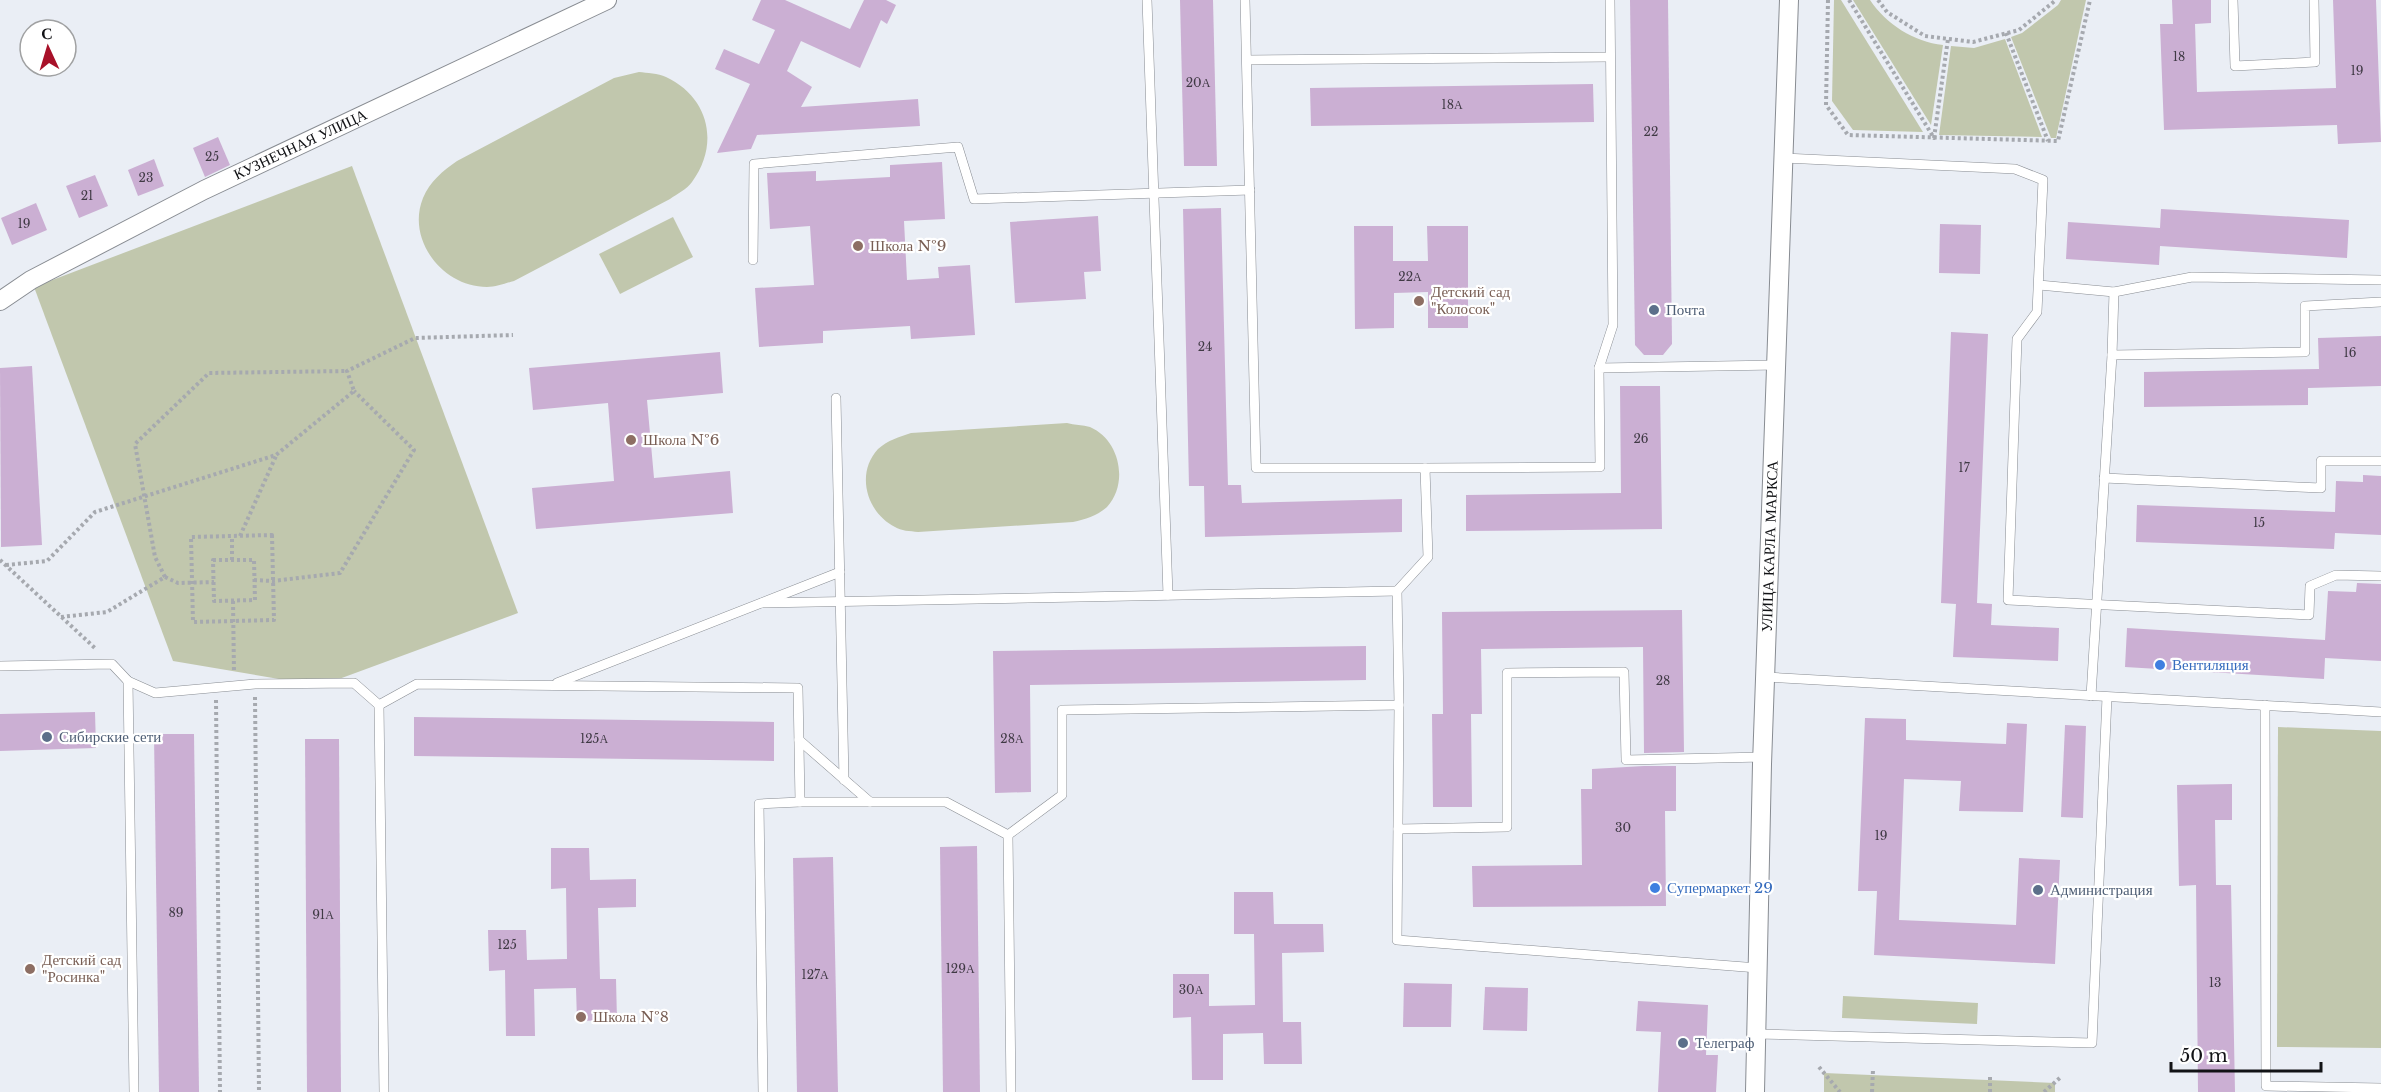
<svg xmlns="http://www.w3.org/2000/svg" width="2381" height="1092" viewBox="0 0 2381 1092" font-family="'Libre Baskerville',serif">
<style>
.green{fill:#c1c7ad}
.building{fill:#cbafd3}
.lines{fill:none;stroke-linecap:round;stroke-linejoin:round}
.service-casing{stroke:#888c92;stroke-width:10}
.minor-casing{stroke:#888c92;stroke-width:20}
.path{stroke:#a6a9af;stroke-width:4;stroke-dasharray:3 3;stroke-linecap:butt}
.service{stroke:#fff;stroke-width:9}
.minor{stroke:#fff;stroke-width:18}
.education-dot{fill:#8d6e63;stroke:#fff;stroke-width:2}
.service-dot{fill:#5c6f8a;stroke:#fff;stroke-width:2}
.shop-dot{fill:#3f7fe0;stroke:#fff;stroke-width:2}
.labels{text-anchor:middle;stroke-width:4.5;stroke-linejoin:round;paint-order:stroke}
.number-label{font-size:12px;fill:#403a45}
.street-label{font-size:15px;fill:#121316;stroke:#fff}
.education-label{font-size:15px;fill:#785e54;stroke:#fff;text-anchor:start}
.service-label{font-size:15px;fill:#4e5e75;stroke:#fff;text-anchor:start}
.shop-label{font-size:15px;fill:#366cbe;stroke:#fff;text-anchor:start}
</style>
<rect width="100%" height="100%" fill="#eaeef5"/>
<g class="green">
<path d="M1834,0H1841L1923,132L1853,130L1832,101Z"/>
<path d="M1853,0H1870C1886,24 1914,42 1943,45L1931,125Z"/>
<path d="M2061,0H2086L2056,138H2051L2011,37L2022,33L2058,5Z"/>
<path d="M2005,39L2042,137L1939,135L1951,46L1974,48Z"/>
<path d="M639,72C647,73 658,73 666,77C709,97 720,144 692,182C687,189 677,194 670,199L514,281C506,283 496,287 487,287C443,287 406,240 423,198C430,181 443,171 457,161L614,78Z"/>
<path d="M352,166L518,613L320,686L173,661L34,287Z"/>
<path d="M673,217L693,257L620,294L599,254Z"/>
<path d="M1067,423C1074,425 1083,425 1090,427C1120,440 1129,483 1107,507C1097,516 1086,519 1073,522L918,532C910,531 901,531 895,527C867,513 855,474 878,449C888,440 899,437 911,433Z"/>
<path d="M2278,727L2381,731V1048L2277,1047Z"/>
<path d="M1843,996L1978,1003L1977,1024L1842,1018Z"/>
<path d="M1824,1073L2055,1083V1092H1824Z"/>
</g>
<g class="building">
<path d="M761,0H785L850,29L864,0H886L896,5L887,24L881,20L860,68L801,41L787,71L812,87L801,107L918,99L920,126L757,135L751,149L717,153L750,84L715,69L724,49L759,64L775,30L752,20Z"/>
<path d="M1180,0H1213L1217,166H1184Z"/>
<path d="M1630,0H1668L1672,344L1663,355H1644L1635,345Z"/>
<path d="M2172,0H2211V23L2195,24L2197,92L2336,88L2333,0H2376L2381,142L2338,144L2337,125L2164,130L2160,24H2173Z"/>
<path d="M1593,84L1594,122L1311,126L1310,88Z"/>
<path d="M218,137L230,165L205,177L193,148Z"/>
<path d="M154,159L164,186L138,196L128,170Z"/>
<path d="M942,162L945,219L904,221L907,280L939,278L938,267L970,265L975,335L911,339L910,326L823,331V343L759,347L755,288L814,285L810,226L770,229L767,173L816,171V181L890,177V165Z"/>
<path d="M95,175L108,206L79,218L66,186Z"/>
<path d="M36,203L47,230L12,245L1,218Z"/>
<path d="M1221,208L1228,485H1241L1242,503L1402,499V532L1205,537L1204,486H1189L1183,209Z"/>
<path d="M2161,209L2349,220L2347,258L2160,246L2159,265L2066,259L2068,222L2160,228Z"/>
<path d="M1098,216L1101,271L1084,272L1086,299L1015,303L1010,222Z"/>
<path d="M1940,224L1981,225L1980,274L1939,273Z"/>
<path d="M1354,226H1393V261H1428L1427,226H1468V328H1428V292L1394,293V328L1355,329Z"/>
<path d="M1951,332L1988,334L1977,603L1992,604L1991,625L2059,628L2058,661L1953,657L1956,604L1941,603Z"/>
<path d="M2381,336V386L2308,388V405L2144,407V372L2319,369L2318,338Z"/>
<path d="M720,352L723,393L647,400L654,478L730,471L733,513L536,529L532,488L614,481L608,403L533,410L529,368Z"/>
<path d="M32,366L42,545L1,547L0,368Z"/>
<path d="M1620,386H1660L1662,529L1466,531V495L1621,493Z"/>
<path d="M2363,475L2381,476V535L2335,533L2334,549L2136,542L2137,505L2335,512L2336,481L2363,482Z"/>
<path d="M2357,583L2381,584V661L2325,658L2324,679L2125,667L2127,628L2325,640L2328,591L2356,592Z"/>
<path d="M1682,610L1684,752L1644,753L1643,647L1481,649L1482,714H1471L1472,807H1433L1432,714H1443L1442,612Z"/>
<path d="M1366,646V680L1030,685L1031,792L995,793L993,651Z"/>
<path d="M95,712L96,748L0,751V714Z"/>
<path d="M414,717L774,722V761L414,756Z"/>
<path d="M1865,718L1906,719V740L2006,744L2007,723L2027,724L2023,812L1959,811L1961,781L1904,779L1899,920L2016,925L2019,858L2060,860L2055,964L1874,955L1877,891H1858Z"/>
<path d="M2065,725L2086,726L2083,818L2061,817Z"/>
<path d="M154,734H194L199,1092H159Z"/>
<path d="M305,739H339L341,1092H307Z"/>
<path d="M1644,766H1676V811H1665L1666,906L1473,907L1472,866L1582,865L1581,789H1592V769Z"/>
<path d="M2232,784V820H2215L2216,885H2231L2235,1092H2198L2196,885L2179,886L2177,785Z"/>
<path d="M977,846L980,1092H943L940,847Z"/>
<path d="M551,848H589L590,880L636,879V907L598,908L600,979H616L617,1020L577,1021L576,988L534,989L535,1036H506L505,970L489,971L488,930H526L527,960L567,959L566,888L551,889Z"/>
<path d="M833,857L838,1092H797L793,858Z"/>
<path d="M1234,892H1273L1274,924H1323L1324,952L1282,953L1283,1022H1301L1302,1064H1264L1263,1033L1223,1034V1080H1192L1191,1017L1173,1018V974H1209V1006L1255,1005L1254,934H1234Z"/>
<path d="M1404,983L1452,984L1451,1027H1403Z"/>
<path d="M1485,987L1528,988L1527,1031L1483,1030Z"/>
<path d="M1638,1001L1708,1005L1706,1055H1718L1716,1092H1658L1661,1032L1636,1031Z"/>
</g>
<g class="lines">
<g class="service-casing">
<g id="service">
<path d="M1147,0L1168,595"/>
<path d="M2233,0L2235,66L2315,62L2314,0"/>
<path d="M1247,60L1610,57"/>
<path d="M1784,158L2015,169L2043,180L2037,312L2017,339L2008,600L2309,615L2310,586L2336,575L2381,576"/>
<path d="M753,260L754,164L958,147L974,199L1250,190"/>
<path d="M2039,285L2114,292L2192,277L2381,280"/>
<path d="M2112,355L2114,292"/>
<path d="M1599,368L1613,325L1610,0"/>
<path d="M836,398L844,780"/>
<path d="M1425,468L1600,467L1599,368L1777,365"/>
<path d="M2104,478L2321,488V461H2381"/>
<path d="M762,603L1397,591"/>
<path d="M0,666L112,664L128,681L155,693L255,684L354,683L379,705L417,684L798,688L800,802L759,804L763,1092"/>
<path d="M1766,677L2381,712"/>
<path d="M128,681L134,1092"/>
<path d="M557,683L840,572"/>
<path d="M2091,696L2112,355L2305,352V306L2381,302"/>
<path d="M379,705L384,1092"/>
<path d="M1399,705L1397,940L1758,968"/>
<path d="M2265,705L2266,1086L2381,1088"/>
<path d="M799,740L870,802"/>
<path d="M800,802H946L1008,835L1011,1092"/>
<path d="M1398,829L1507,827V673L1624,672L1626,760L1764,757"/>
<path d="M1008,835L1062,795V710L1399,705L1397,591L1428,557L1425,468H1256L1245,0"/>
<path d="M1757,1034L2092,1043L2107,697"/>
</g>
</g>
<g class="minor-casing">
<g id="minor">
<path id="s1" d="M0,301L31,280L204,190L607,0"/>
<path id="s2" d="M1755,1092L1762,764L1789,0"/>
</g>
</g>
<g class="path">
<path d="M1828,0L1826,105L1848,135L2058,141L2090,0"/>
<path d="M1849,0L1934,138L1948,39"/>
<path d="M1878,0L1887,12L1925,36L1973,42L2019,30L2056,0"/>
<path d="M2006,33L2048,141"/>
<path d="M272,535L274,620L193,622L191,537Z"/>
<path d="M240,536L276,456"/>
<path d="M0,560L96,649"/>
<path d="M213,560H254L255,600L214,601Z"/>
<path d="M232,560V536"/>
<path d="M6,565L47,561L95,512L276,455L354,391L347,371L415,338L513,335"/>
<path d="M165,577L155,557L135,444L209,373L347,371"/>
<path d="M254,580L273,581L340,573L414,450L354,391"/>
<path d="M233,601L234,673"/>
<path d="M61,617L107,612L165,577L178,583L214,582"/>
<path d="M255,697L259,1092"/>
<path d="M216,700L220,1092"/>
<path d="M1819,1067L1840,1092"/>
<path d="M1872,1092L1873,1070"/>
<path d="M1990,1092V1075"/>
<path d="M2044,1092L2061,1077"/>
</g>
<use href="#service" class="service"/>
<use href="#minor" class="minor"/>
</g>
<g class="education-dot">
<circle cx="858" cy="246" r="6"/>
<circle cx="1419" cy="301" r="6"/>
<circle cx="631" cy="440" r="6"/>
<circle cx="30" cy="969" r="6"/>
<circle cx="581" cy="1017" r="6"/>
</g>
<g class="service-dot">
<circle cx="1654" cy="310" r="6"/>
<circle cx="47" cy="737" r="6"/>
<circle cx="2038" cy="890" r="6"/>
<circle cx="1683" cy="1043" r="6"/>
</g>
<g class="shop-dot">
<circle cx="2160" cy="665" r="6"/>
<circle cx="1655" cy="888" r="6"/>
</g>
<g class="labels">
<g class="number-label">
<text x="2179" y="61">18</text>
<text x="2357" y="75">19</text>
<text x="1198" y="87">20А</text>
<text x="1452" y="109">18А</text>
<text x="1651" y="136">22</text>
<text x="212" y="161">25</text>
<text x="146" y="182">23</text>
<text x="87" y="200">21</text>
<text x="24" y="228">19</text>
<text x="1410" y="281">22А</text>
<text x="1205" y="351">24</text>
<text x="2350" y="357">16</text>
<text x="1641" y="443">26</text>
<text x="1964" y="472">17</text>
<text x="2259" y="527">15</text>
<text x="1663" y="685">28</text>
<text x="594" y="743">125А</text>
<text x="1012" y="743">28А</text>
<text x="1623" y="832">30</text>
<text x="1881" y="840">19</text>
<text x="176" y="917">89</text>
<text x="323" y="919">91А</text>
<text x="507" y="949">125</text>
<text x="960" y="973">129А</text>
<text x="815" y="979">127А</text>
<text x="2215" y="987">13</text>
<text x="1191" y="994">30А</text>
</g>
<g class="street-label">
<text dy="5" stroke="none"><textPath href="#s1" startOffset="339">КУЗНЕЧНАЯ УЛИЦА</textPath></text>
<text dy="5" stroke="none"><textPath href="#s2" startOffset="546">УЛИЦА КАРЛА МАРКСА</textPath></text>
</g>
<g class="education-label">
<text x="870" y="251">Школа №9</text>
<text x="1431" y="297">Детский сад<tspan x="1431" dy="17">"Колосок"</tspan></text>
<text x="643" y="445">Школа №6</text>
<text x="42" y="965">Детский сад<tspan x="42" dy="17">"Росинка"</tspan></text>
<text x="593" y="1022">Школа №8</text>
</g>
<g class="service-label">
<text x="1666" y="315">Почта</text>
<text x="59" y="742">Сибирские сети</text>
<text x="2050" y="895">Администрация</text>
<text x="1695" y="1048">Телеграф</text>
</g>
<g class="shop-label">
<text x="2172" y="670">Вентиляция</text>
<text x="1667" y="893">Супермаркет 29</text>
</g>
</g>
<g transform="translate(48 48) rotate(356)"><circle r="28" fill="#ffffff" stroke="#a0a1a2" stroke-width="1.5"/>
<path d="M0-4.5L10 22L0 15L-10 22Z" fill="#a81129"/>
<text y="-9" font-size="16" font-weight="bold" text-anchor="middle" fill="#121316">С</text>
</g>
<path d="M2171 1062v9h150v-9" fill="none" stroke="#121316" stroke-width="3"/>
<text x="2180" y="1062" font-size="18" fill="#121316" stroke="#ffffff" stroke-width="4.5" paint-order="stroke">50 m</text>
</svg>
